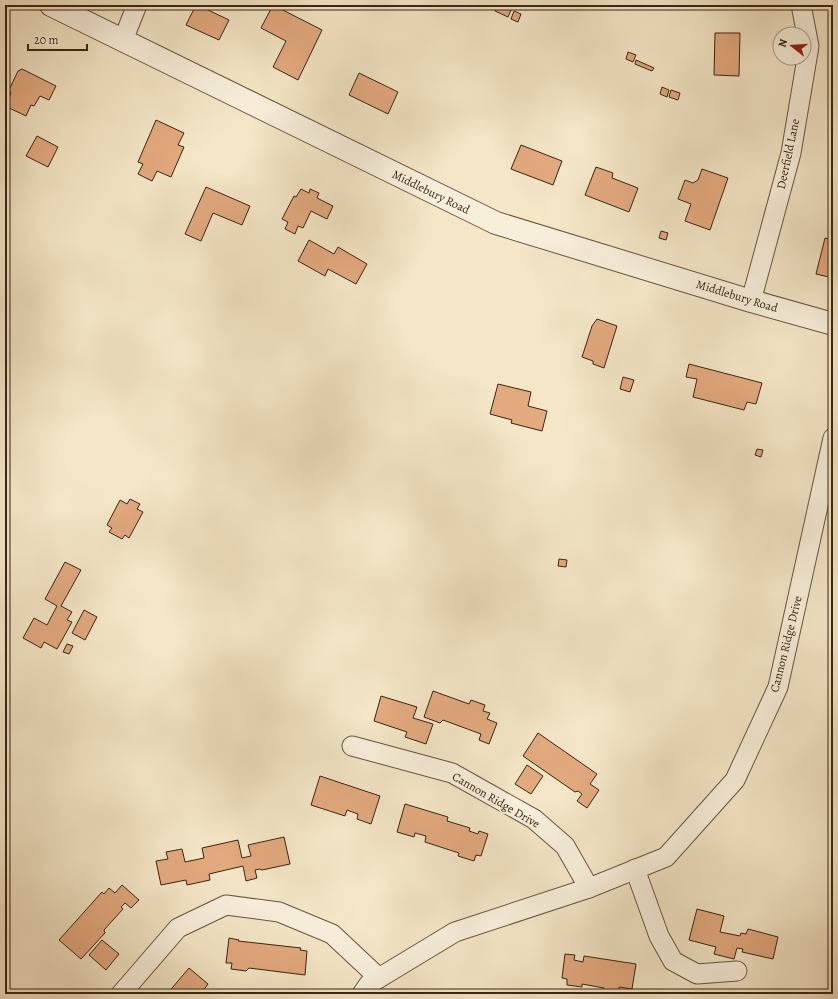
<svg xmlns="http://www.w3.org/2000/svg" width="838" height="999" viewBox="0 0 838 999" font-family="Alegreya,serif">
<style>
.building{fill:#e3a97f;stroke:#392512}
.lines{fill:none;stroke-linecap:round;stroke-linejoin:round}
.minor-casing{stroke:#68553f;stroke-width:21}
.tertiary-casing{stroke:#68553f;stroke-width:24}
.minor{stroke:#f8efdb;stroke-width:19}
.tertiary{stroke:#f8efdb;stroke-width:22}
.labels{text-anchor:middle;stroke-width:3.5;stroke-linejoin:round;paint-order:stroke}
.street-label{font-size:12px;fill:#392512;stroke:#f8efdb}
</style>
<rect width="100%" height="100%" fill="#f4e6c7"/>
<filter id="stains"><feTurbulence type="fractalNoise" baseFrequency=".005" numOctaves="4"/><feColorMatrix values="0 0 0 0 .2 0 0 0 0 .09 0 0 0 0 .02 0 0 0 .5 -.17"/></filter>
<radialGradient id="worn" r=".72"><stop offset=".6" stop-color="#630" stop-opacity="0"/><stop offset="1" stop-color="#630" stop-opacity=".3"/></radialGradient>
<g class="building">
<path d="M185,5H210L208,10L229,20L219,40L186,25L194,9Z"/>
<path d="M273,5L322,30L298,80L273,67L286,41L261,28Z"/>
<path d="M497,5L511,10L508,17L495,11Z"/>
<path d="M514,11L521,14L518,22L511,19Z"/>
<path d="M715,33H740L739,76L714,75Z"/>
<path d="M628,52L636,55L633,62L626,59Z"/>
<path d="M636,60L654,68L652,71L635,64Z"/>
<path d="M22,69L56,86L49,100L40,96L34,106L31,105L26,116L5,106L11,93L9,90L18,71Z"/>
<path d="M359,73L398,92L388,114L349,95Z"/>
<path d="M662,87L669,90L667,97L660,94Z"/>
<path d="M671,90L680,93L678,100L669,97Z"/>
<path d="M156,120L184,133L178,145L184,147L171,177L157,171L152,181L138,174L143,164L138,162Z"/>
<path d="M37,136L58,147L48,167L26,156Z"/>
<path d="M521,145L562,161L553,185L511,169Z"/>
<path d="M596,167L613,173L612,178L638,188L629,212L585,195Z"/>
<path d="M702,169L728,178L710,230L685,221L691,204L678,199L685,180L693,183L698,180Z"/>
<path d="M206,187L250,206L242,225L213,213L201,241L185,234Z"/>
<path d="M301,189L309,193L310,189L319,193L317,198L333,206L327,219L311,211L303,228L298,226L295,234L285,229L288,222L282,219L294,196L296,197Z"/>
<path d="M661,231L668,233L666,240L659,238Z"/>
<path d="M825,238L833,240V278L816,274Z"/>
<path d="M309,240L334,254L338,247L367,264L356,284L328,269L325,276L298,261Z"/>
<path d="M597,319L617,326L604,368L593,364V361L582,357L592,326Z"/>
<path d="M689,364L762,383L756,404L747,402L744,410L693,397L697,379L686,377Z"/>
<path d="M623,377L634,380L630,392L620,389Z"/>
<path d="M498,384L531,392L528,406L547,411L542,431L511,423L512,420L490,414Z"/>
<path d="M757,449L763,450L761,457L755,455Z"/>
<path d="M130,499L140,504L137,509L143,512L129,538L125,535L122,539L109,532L112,528L107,525L120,500L127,504Z"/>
<path d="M559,559L567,560L566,567L558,566Z"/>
<path d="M65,562L81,570L61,606L72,612L67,620L72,622L57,649L44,642L41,648L23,638L34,618L47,625L57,606L45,599Z"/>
<path d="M84,610L97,617L85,640L72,633Z"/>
<path d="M67,644L73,646L69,654L63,652Z"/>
<path d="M433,691L469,704L471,700L485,705L483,711L490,713L487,719L497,723L489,744L479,740L481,734L443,720L440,723L424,717Z"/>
<path d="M381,696L417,707L413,718L433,724L426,744L405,737L407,732L374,721Z"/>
<path d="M538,733L597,774L590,784L599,790L587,808L577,801L582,794L578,791L575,792L523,756Z"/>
<path d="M527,765L543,776L531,794L515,784Z"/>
<path d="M320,776L380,796L371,824L357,819L358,814L347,810L345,816L311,805Z"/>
<path d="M405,804L448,817L447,821L470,828L469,831L478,834L479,831L488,834L481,856L476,855L474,861L458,856L459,853L425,842L426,836L415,833L414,837L397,832Z"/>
<path d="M284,837L290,864L262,870L260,869L255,870L257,878L246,881L243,866L209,874L210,880L187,885L186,880L161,885L156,861L168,859L166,852L182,849L185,862L204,858L202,848L238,840L242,858L251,856L248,845Z"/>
<path d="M122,885L139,900L131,908L125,903L121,907L123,909L104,930L105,933L81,959L59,940L102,892L104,894L109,888L115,893Z"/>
<path d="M697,909L724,916L720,932L740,936L741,933L746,934L748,929L778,937L773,959L742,952L743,949L737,948L734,959L714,954L716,947L689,940Z"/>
<path d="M229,938L239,940L238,941L301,948L300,950L307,951L305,975L249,968L246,971L231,969L232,963H226Z"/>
<path d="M102,940L119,954L106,970L89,955Z"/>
<path d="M565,954L575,955L574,960L583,962L584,956L636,964L632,989L619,987V993L603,991L604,988L582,984V987L567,985V979L562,978Z"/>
<path d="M189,968L208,984L201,994H167Z"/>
</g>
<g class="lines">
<g class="minor-casing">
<g id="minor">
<path d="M123,40L137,5"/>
<path d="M751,301L791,153L809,46L801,5"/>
<path d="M352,746L452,773L534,819L565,846L589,888"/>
<path d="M635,869L659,936L673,961L697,974L737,971"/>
<path d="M121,994L178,928L226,905L279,912L332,934L379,978"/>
<path d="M362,994L369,984L455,932L589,888L666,857L735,780L778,687L833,438"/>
</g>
</g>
<g class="tertiary-casing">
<path id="tertiary" d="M51,5L496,223L751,301L833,324"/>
</g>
<use href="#minor" class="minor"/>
<use href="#tertiary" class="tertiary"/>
</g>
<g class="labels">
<g class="street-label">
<text transform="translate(788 154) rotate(-78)" y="4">Deerfield Lane</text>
<text transform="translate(431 192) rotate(26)" y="4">Middlebury Road</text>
<text transform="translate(737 296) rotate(17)" y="4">Middlebury Road</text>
<text transform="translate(786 644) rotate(-76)" y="4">Cannon Ridge Drive</text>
<text transform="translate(496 800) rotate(30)" y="4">Cannon Ridge Drive</text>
</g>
</g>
<rect width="838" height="999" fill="none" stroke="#f4e6c7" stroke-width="20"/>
<rect x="6" y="6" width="826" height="987" fill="none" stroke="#392512" stroke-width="2"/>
<rect x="10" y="10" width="818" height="979" fill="none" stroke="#392512"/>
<g transform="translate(792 46) rotate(287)"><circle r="19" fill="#f8efdb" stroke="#ac9e8b"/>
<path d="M0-3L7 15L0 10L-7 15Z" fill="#8f2418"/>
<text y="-6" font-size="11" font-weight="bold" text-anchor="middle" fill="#392512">N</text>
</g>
<path d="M28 44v6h59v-6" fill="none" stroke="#392512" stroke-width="2"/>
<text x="34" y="44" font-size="12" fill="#392512" stroke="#f8efdb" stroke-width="3" paint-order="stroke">20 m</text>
<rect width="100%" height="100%" filter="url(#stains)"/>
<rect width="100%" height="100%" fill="url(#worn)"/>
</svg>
